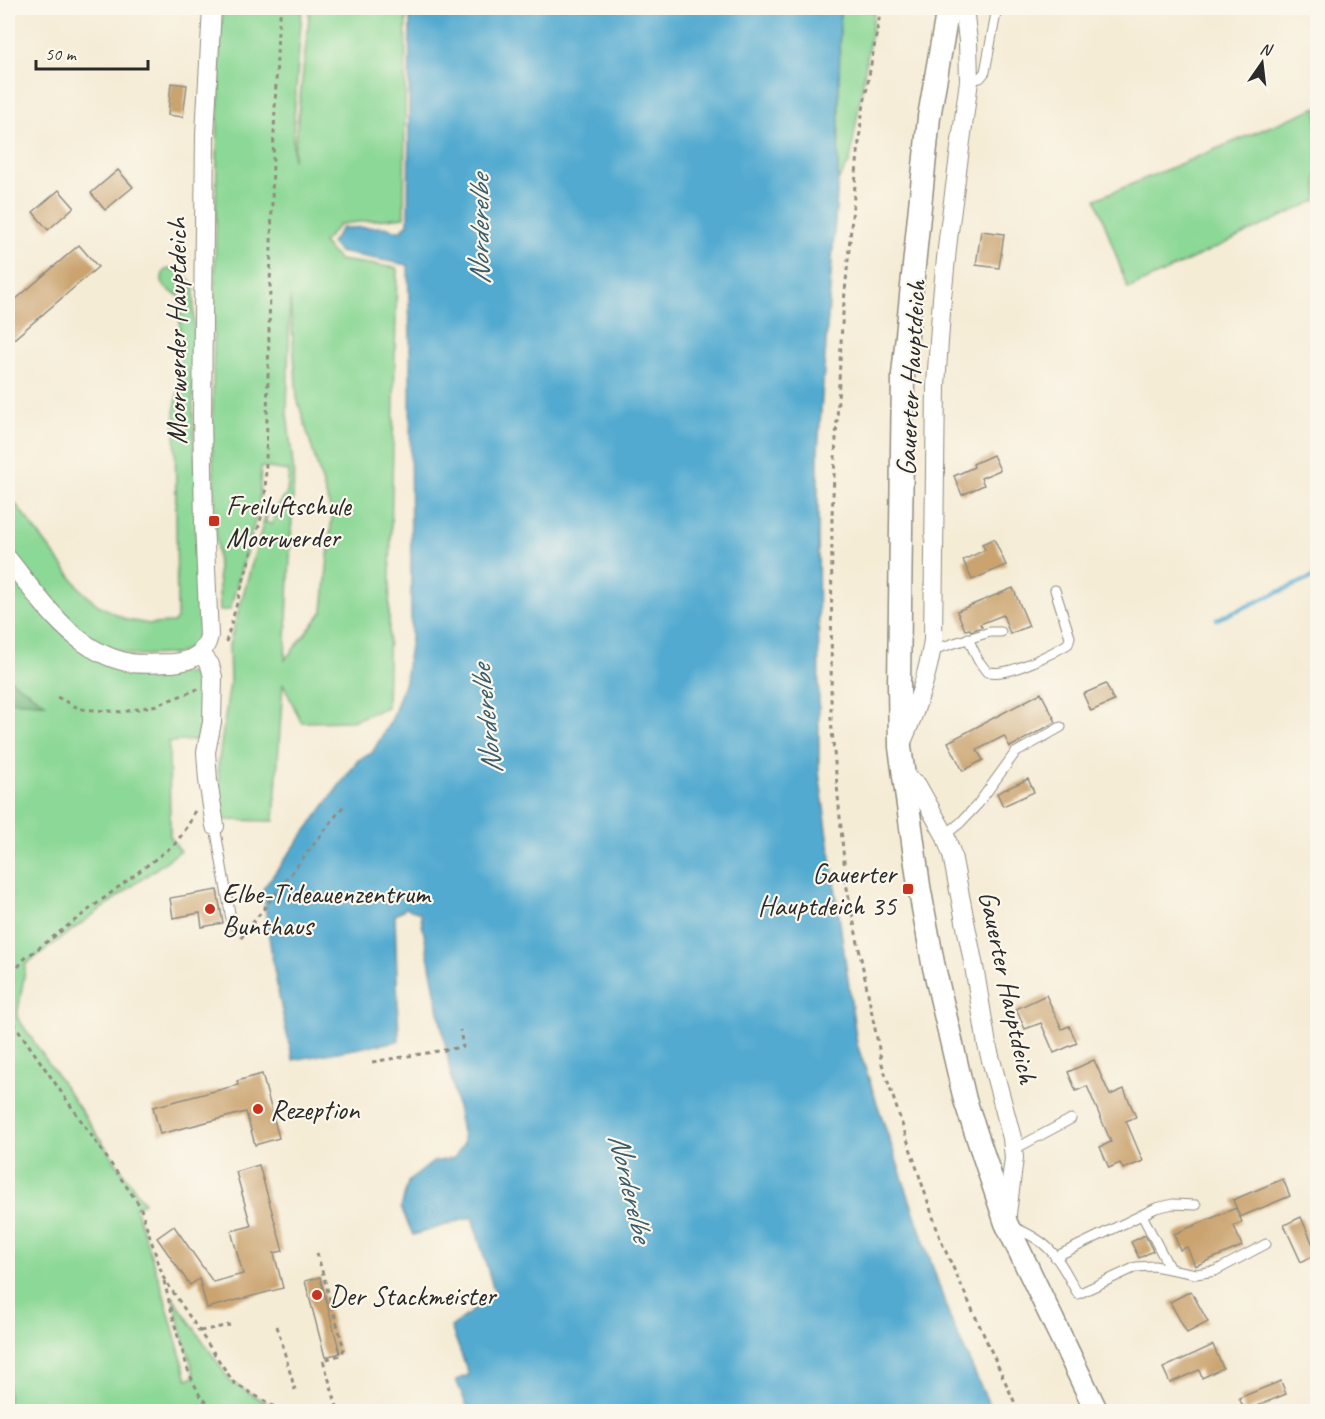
<svg xmlns="http://www.w3.org/2000/svg" width="1325" height="1419" viewBox="0 0 1325 1419" font-family="Caveat,sans-serif">
<style>
.green{fill:#8cd896;stroke:#5c8260;stroke-width:1.5;fill-rule:evenodd}
.forest{fill:#71b87f;stroke:#4e7255;stroke-width:1.5}
.water{fill:#53aad0;stroke:#3f6a7e;stroke-width:1.5}
.lines{fill:none;stroke-linecap:round;stroke-linejoin:round}
.stream{stroke:#53aad0;stroke-width:4.5}
.building{fill:#caa36e}
.service-casing{stroke:#908c80;stroke-width:11}
.minor-casing{stroke:#908c80;stroke-width:20}
.tertiary-casing{stroke:#908c80;stroke-width:25}
.path{stroke:#908c80;stroke-width:3;stroke-dasharray:4.5 4.5;stroke-linecap:butt}
.service{stroke:#fff;stroke-width:9}
.minor{stroke:#fff;stroke-width:18}
.tertiary{stroke:#fff;stroke-width:22}
.poi-dot{fill:#c8321e;stroke:#fbf7ec;stroke-width:2}
.labels{text-anchor:middle;stroke-width:4.5;stroke-linejoin:round;paint-order:stroke}
.street-label{font-size:28px;fill:#2b2b2b;stroke:#fbf7ec}
.poi-label{font-size:28px;fill:#2b2b2b;stroke:#fbf7ec;text-anchor:start}
.water-label{font-size:30px;font-style:italic;fill:#3b5e6d;stroke:#fbf7ec}
</style>
<rect width="100%" height="100%" fill="#fbf7ec"/>
<filter id="ink" filterUnits="userSpaceOnUse"><feTurbulence type="fractalNoise" baseFrequency=".0167" numOctaves="2"/><feDisplacementMap in="SourceGraphic" scale="12" xChannelSelector="R" yChannelSelector="G"/><feConvolveMatrix kernelMatrix="1 2 1 2 8 2 1 2 1" color-interpolation-filters="sRGB"/></filter>
<filter id="wash" filterUnits="userSpaceOnUse"><feTurbulence type="fractalNoise" baseFrequency=".008" numOctaves="4" result="noise"/><feDisplacementMap in="SourceGraphic" scale="24" xChannelSelector="R" yChannelSelector="G"/><feGaussianBlur stdDeviation="1.35" result="paint"/><feColorMatrix in="noise" values="0 0 0 0 0 0 0 0 0 0 0 0 0 0 0 0 0 1.4 0 .05"/><feComposite in="paint" operator="in"/></filter>
<g filter="url(#wash)">
<rect width="100%" height="100%" fill="#f5ecd6"/>
<g class="green">
<path d="M222,8H302L293,132V161L310,8H406L404,217L340,224L323,243L339,260L397,268L387,707L352,721L301,722L283,683L274,821L222,820L218,766L230,682L229,645L267,510L266,523L273,524L274,512L287,493L289,471L261,467L259,507L230,609L220,611L212,443L218,96ZM290,296L297,398L332,515L323,611L285,660L294,474L287,413Z"/>
<path d="M840,8H875L850,161L838,181Z"/>
<path d="M1317,107V200L1128,289L1096,199Z"/>
<path d="M170,268C181,271 188,277 194,286L193,412L202,628L199,640L193,646L178,654L134,655L97,644L60,611L8,547V494L82,591L98,605L127,620L149,624L173,623L177,619L175,407L178,392H180V296C168,290 157,287 164,271Z"/>
<path d="M8,568L66,637L169,670L170,672L192,674C200,684 199,691 206,702L197,740L169,742L170,836L180,851L26,964L17,1017L144,1203L135,1207L163,1292L187,1379L195,1377L172,1296L231,1382L280,1411H8V701L43,703L8,678Z"/>
</g>
<path class="forest" d="M8,678L45,703L8,701Z"/>
<path class="water" d="M410,8H840L838,181L818,451L819,772L857,1044L950,1318L992,1411H469L456,1380L469,1375L451,1327L495,1294L472,1217L413,1235L401,1208L408,1182L433,1162L454,1158L464,1143L420,913L406,908L395,915L399,1041L293,1060C279,1004 269,946 263,889L358,760L372,753L392,719L405,681L411,638L410,338L408,265L339,252L331,243L342,228L384,227L400,231L408,224Z"/>
<g class="lines">
<path class="stream" d="M1217,619L1318,575"/>
</g>
<g id="blocks">
<g class="building">
<path d="M171,83L187,85L183,117L168,115Z"/>
<path d="M118,170L133,187L105,210L91,193Z"/>
<path d="M59,190L74,207L48,230L33,212Z"/>
<path d="M981,231L1004,234L999,268L976,265Z"/>
<path d="M79,245L98,267L8,344V306Z"/>
<path d="M993,455L1000,470L981,478L984,485L962,495L954,476L974,467L973,464Z"/>
<path d="M994,539L1006,565L972,580L963,560L985,550L982,544Z"/>
<path d="M1013,588L1029,626L1010,634L1003,615L980,624L982,627L971,631L970,629L965,630L957,611Z"/>
<path d="M1106,684L1114,701L1091,711L1083,694Z"/>
<path d="M1041,693L1056,722L1010,747L1004,736L977,750L983,760L963,771L948,742Z"/>
<path d="M1028,779L1034,792L1003,806L997,793Z"/>
<path d="M217,890L223,923L202,927L200,913L173,918L170,898Z"/>
<path d="M1046,995L1062,1029L1069,1026L1077,1043L1054,1053L1041,1023L1025,1029L1016,1009Z"/>
<path d="M1094,1060L1110,1095L1124,1089L1136,1117L1126,1121L1143,1161L1123,1169L1120,1163L1109,1168L1100,1147L1111,1142L1087,1086L1076,1091L1068,1072Z"/>
<path d="M262,1074L279,1138L255,1145L246,1112L160,1134L153,1107L238,1085L237,1081Z"/>
<path d="M259,1165L283,1251L274,1253L283,1288L207,1308L199,1279L190,1285L157,1238L174,1226L213,1282L243,1274L231,1231L251,1226L236,1172Z"/>
<path d="M1283,1179L1290,1196L1240,1217L1233,1200Z"/>
<path d="M1236,1208L1242,1222L1234,1226L1242,1246L1195,1266L1187,1247L1180,1250L1174,1234Z"/>
<path d="M1301,1217L1317,1254L1301,1262L1284,1225Z"/>
<path d="M1145,1235L1153,1251L1139,1258L1131,1242Z"/>
<path d="M320,1277L340,1353L325,1357L305,1281Z"/>
<path d="M1191,1291L1208,1322L1187,1333L1170,1302Z"/>
<path d="M1213,1345L1223,1368L1202,1378L1199,1370L1170,1383L1163,1368Z"/>
<path d="M1281,1381L1286,1394L1245,1411L1239,1398Z"/>
</g>
</g>
</g>
<g filter="url(#ink)">
<use href="#blocks" fill-opacity="0" stroke="#908c80" stroke-width="1.5"/>
<g class="lines">
<g class="service-casing">
<g id="service">
<path d="M969,81L980,78L985,72L997,8"/>
<path d="M968,638L978,660L987,672C992,672 997,673 1001,672C1020,670 1051,654 1068,644L1070,637L1055,590"/>
<path d="M932,650L990,632H1001"/>
<path d="M215,826L232,925"/>
<path d="M945,835L960,823L978,804L1015,753L1061,727"/>
<path d="M1013,1150L1071,1119"/>
<path d="M1142,1215L1170,1269"/>
<path d="M1014,1227C1026,1233 1040,1239 1050,1250C1062,1262 1069,1279 1078,1294L1136,1267L1154,1266L1196,1274L1215,1271L1266,1244"/>
<path d="M1055,1257L1156,1208L1173,1204L1196,1205"/>
<path d="M1133,1410V1412"/>
</g>
</g>
<g class="minor-casing">
<g id="minor">
<path d="M8,559C41,600 74,653 131,663C144,665 158,663 172,663C190,662 205,655 209,636L204,522L202,414L205,134L212,8"/>
<path d="M201,653L210,665L213,677L212,722L206,752L208,780L215,826"/>
<path d="M902,742C916,710 928,675 933,640L936,385L942,298L948,239L969,81L968,41L964,8"/>
<path d="M903,776L917,785L945,835L952,855L975,972L987,1045L1012,1138L1014,1158L1006,1222"/>
</g>
</g>
<g class="tertiary-casing">
<path id="tertiary" d="M948,8L929,117L903,375L899,685L900,747L919,886L933,963L965,1100L1006,1223L1097,1412"/>
</g>
<g class="path">
<path d="M881,8L861,121L842,324L832,515L831,719L846,883L882,1064L941,1241L1019,1412"/>
<path d="M226,642L265,504L273,159L278,31L281,8"/>
<path d="M57,697L80,709L123,712L157,705L198,689"/>
<path d="M241,938L345,804"/>
<path d="M8,982L23,960L175,844L188,826L196,808"/>
<path d="M8,1015L140,1206L163,1277L234,1383L283,1412"/>
<path d="M372,1062L463,1047L460,1030"/>
<path d="M317,1253L344,1349L341,1355L323,1360L338,1410"/>
<path d="M164,1281L177,1333L189,1373L201,1398L221,1412"/>
<path d="M277,1326L295,1390"/>
<path d="M200,1331L230,1325"/>
</g>
<use href="#service" class="service"/>
<use href="#minor" class="minor"/>
<use href="#tertiary" class="tertiary"/>
</g>
</g>
<g class="poi-dot">
<rect x="208" y="515" width="12" height="12" rx="3"/>
<rect x="902" y="883" width="12" height="12" rx="3"/>
<circle cx="210" cy="909" r="6"/>
<circle cx="258" cy="1109" r="6"/>
<circle cx="317" cy="1295" r="6"/>
</g>
<g class="labels">
<g class="street-label">
<text transform="translate(176 331) rotate(-90)" y="10">Moorwerder Hauptdeich</text>
<text transform="translate(910 378) rotate(-87)" y="10">Gauerter Hauptdeich</text>
<text transform="translate(1009 987) rotate(78)" y="10">Gauerter Hauptdeich</text>
</g>
<g class="poi-label">
<text x="226" y="515">Freiluftschule<tspan x="226" dy="32">Moorwerder</tspan></text>
<text x="896" y="883" text-anchor="end">Gauerter<tspan x="896" dy="32">Hauptdeich 35</tspan></text>
<text x="222" y="903">Elbe-Tideauenzentrum<tspan x="222" dy="32">Bunthaus</tspan></text>
<text x="270" y="1119">Rezeption</text>
<text x="329" y="1305">Der Stackmeister</text>
</g>
<g class="water-label">
<text transform="translate(479 230) rotate(-90)" y="10">Norderelbe</text>
<text transform="translate(486 720) rotate(-96)" y="10">Norderelbe</text>
<text transform="translate(631 1187) rotate(77)" y="10">Norderelbe</text>
</g>
</g>
<rect width="1325" height="1419" fill="none" stroke="#fbf7ec" stroke-width="30"/>
<g transform="translate(1262 63) rotate(14)" stroke="#fbf7ec" stroke-width="4.5" paint-order="stroke">
<path d="M0-4.5L10 22L0 15L-10 22Z" fill="#2b2b2b"/>
<text y="-9" font-size="16" font-weight="bold" text-anchor="middle" fill="#2b2b2b">N</text>
</g>
<path d="M36 60v9h112v-9" fill="none" stroke="#2b2b2b" stroke-width="3"/>
<text x="45" y="60" font-size="18" fill="#2b2b2b" stroke="#fbf7ec" stroke-width="4.5" paint-order="stroke">50 m</text>
</svg>
